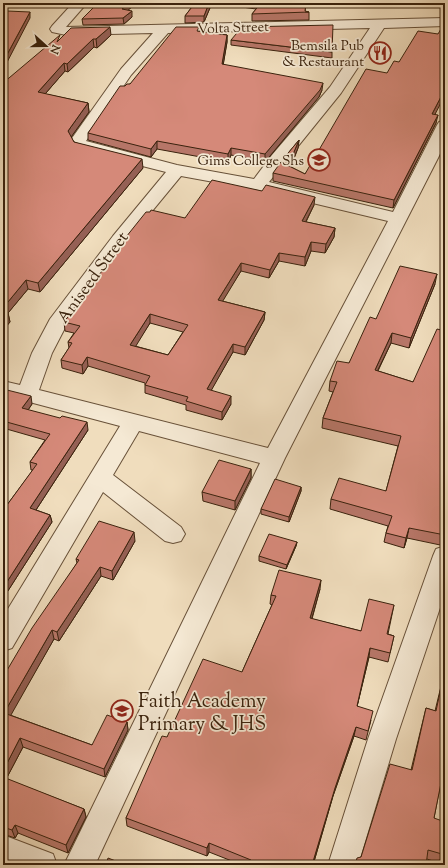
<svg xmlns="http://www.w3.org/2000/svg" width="448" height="868" viewBox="0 0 448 868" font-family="'Sorts Mill Goudy',serif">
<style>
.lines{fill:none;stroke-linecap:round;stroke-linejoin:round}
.minor-casing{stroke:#685139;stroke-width:2}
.minor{fill:#f5e9d4;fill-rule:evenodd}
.wall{fill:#b77668;stroke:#3a220d;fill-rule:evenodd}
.shaded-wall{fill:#956055;stroke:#3a220d}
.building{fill:#d58979;stroke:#3a220d;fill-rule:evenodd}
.labels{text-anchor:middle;stroke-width:3.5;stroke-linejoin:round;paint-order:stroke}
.far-street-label{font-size:14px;fill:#3a220d;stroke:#f5e9d4}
.far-poi-label{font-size:14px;fill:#3a220d;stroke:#f5e9d4;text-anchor:end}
.street-label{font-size:17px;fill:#3a220d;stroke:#f5e9d4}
.near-poi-label{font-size:20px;fill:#3a220d;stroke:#f5e9d4;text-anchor:start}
</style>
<rect width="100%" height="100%" fill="#f0ddbd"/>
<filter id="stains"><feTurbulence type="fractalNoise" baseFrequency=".005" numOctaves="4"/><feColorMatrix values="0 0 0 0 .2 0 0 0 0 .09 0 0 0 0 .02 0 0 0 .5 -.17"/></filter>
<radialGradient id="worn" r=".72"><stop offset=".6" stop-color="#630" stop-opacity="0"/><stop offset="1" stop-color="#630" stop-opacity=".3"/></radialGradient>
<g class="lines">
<g class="minor-casing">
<g id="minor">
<path d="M73,3H87L66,27L445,18V26L384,28L341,93L269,182L393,212L437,125L439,122L445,120V143L438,158L285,458L95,865H64L260,463L139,431L113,475L181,527L185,534L181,541L173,543L165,541L103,492L12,648L3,651V617L120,426L3,395V381L20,385L32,353L50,319L113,236L166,172L75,149L70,141L121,69L153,33L66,35L52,32L50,29L52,26ZM370,28L330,87L272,155L254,179L177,165L86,141L131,75L168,33ZM181,176L258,190L388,221L268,448L39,390L52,353L66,326L125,244Z"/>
<path d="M445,546V593L396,739L358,865H328L368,739L433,556L436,549Z"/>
<path d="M3,835L53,854L57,865H3Z"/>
</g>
</g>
<use href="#minor" class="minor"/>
</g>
<g class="wall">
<path d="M98,3H136L128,10L132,17L124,24L83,25L82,19Z"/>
<path d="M195,3H212L204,22L185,23V16Z"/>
<path d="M242,3H306L305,12H309V20L252,21V14L256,9L242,7Z"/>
<path d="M199,31L227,35V42L223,65L322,90L319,97L265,162L231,155L228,162L157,149L151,157L88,140V133L125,86L130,84Z"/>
<path d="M438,34L435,114L436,123L393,208L273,181V173L284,164V158L299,140L298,148L291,167L305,174L387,73L399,62Z"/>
<path d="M111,35L97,48L94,47L68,72L65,71L45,94L88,103L89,112L71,137L74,142L143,168L40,292L28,289L8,313L10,322L3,330V83L61,39Z"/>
<path d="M231,40L332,52V58L231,45Z"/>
<path d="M314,205L306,222L335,228L334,237L325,253L311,251L305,266L279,261L269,278L241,271L222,301L265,312L264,320L245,355L233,352L211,390L231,404L222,420L186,410V405L145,393V383L88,366L83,374L62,368L61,360L69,348L68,342L74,333L65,331L64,322L80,302L185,218ZM150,323L183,332L168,355L135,346Z"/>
<path d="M435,284L409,348L391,343L378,371L413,382L445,331V546L407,538L404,548L384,542L386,533L388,526L330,509L331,499L386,491L398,446L322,428L323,418L333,392L329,391L330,381L349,363L376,319Z"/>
<path d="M3,389L32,404L28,410L88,430L36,510L50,515L52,522L4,597H3V504L7,505L33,470H31L30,462L45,440L3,428Z"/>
<path d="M251,469V478L235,510L203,501L202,492Z"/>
<path d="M301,487V491L289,522L261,514V509Z"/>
<path d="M135,541L113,580L101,576L59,641L54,639L10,715L92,745L127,722L128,730L105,777L23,747L6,779L84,809L86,817L68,853L18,833L15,838L3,834V677L77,563L76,559Z"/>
<path d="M297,542L296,546L286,569L259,561V556Z"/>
<path d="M320,589L312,619L361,631L394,605L388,634L394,636L388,662L369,657L357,706L371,720L366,740L354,736L333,796L313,865H242L209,852L207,856L127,826L126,818L167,737L242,672L272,605L270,604L271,595Z"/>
<path d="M443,678L445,679V788L440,787L434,818L442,854L439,863L427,859L361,857L411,770L426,708L435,711Z"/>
</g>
<g class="shaded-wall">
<path d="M129,3H136L123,15L122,9Z"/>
<path d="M209,3H212L204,22V16Z"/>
<path d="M132,11V17L124,24L123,18Z"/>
<path d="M30,12V18L3,70V62Z"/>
<path d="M110,27L111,35L97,48L96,39Z"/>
<path d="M227,35V42L222,72V64Z"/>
<path d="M93,39L94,47L68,72L67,64Z"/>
<path d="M64,63L65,71L39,101L38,92Z"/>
<path d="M323,83L322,90L319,97L265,162V154Z"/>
<path d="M445,89V95L431,122L432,114Z"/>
<path d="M88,103L89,112L69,140L68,131Z"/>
<path d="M438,115L436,123L393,208L394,200Z"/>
<path d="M299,140L298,148L290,167L291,159Z"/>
<path d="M157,141V149L151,157V149Z"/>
<path d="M231,148V155L228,162V154Z"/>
<path d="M142,159L143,168L40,292L38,283Z"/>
<path d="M315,197L314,205L302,229V221Z"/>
<path d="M335,228L334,237L325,253L326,244Z"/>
<path d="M311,242V251L305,266V257Z"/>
<path d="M279,253V261L269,278L270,270Z"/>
<path d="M241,263V271L218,309V300Z"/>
<path d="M437,274L435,284L409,348L411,338Z"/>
<path d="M26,280L28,289L8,313L10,322L3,330V308Z"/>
<path d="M265,312L264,320L245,355V347Z"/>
<path d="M150,314V323L131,354L130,345Z"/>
<path d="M392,333L391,343L373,380L375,370Z"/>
<path d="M233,344V352L207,398V389Z"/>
<path d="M87,357L88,366L83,374L82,365Z"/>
<path d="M31,396L32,404L24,416L22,408Z"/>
<path d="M231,396V404L222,420V412Z"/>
<path d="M87,422L88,430L32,516L30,508Z"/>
<path d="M251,469V478L235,510V501Z"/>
<path d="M301,487V491L289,522V517Z"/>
<path d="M50,515L52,522L4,597L3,593V588Z"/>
<path d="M409,528L407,538L404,548L406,538Z"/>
<path d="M134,532L135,541L113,580L112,571Z"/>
<path d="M297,542L296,546L286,569L287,565Z"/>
<path d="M100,567L101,576L59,641L57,632Z"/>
<path d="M321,580L320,589L309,628L310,618Z"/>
<path d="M52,630L54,639L7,722L4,713Z"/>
<path d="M370,648L369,657L355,715L357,706Z"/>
<path d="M127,722L128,730L105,777L104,769Z"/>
<path d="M356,727L354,736L333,796L313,865H312L335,788Z"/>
<path d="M20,738L23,747L3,785V771Z"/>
<path d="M84,809L86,817L68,853L66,845Z"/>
<path d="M15,825L18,833L15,838L12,830Z"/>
<path d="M209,843V852L207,856V848Z"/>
</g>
<g class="building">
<path d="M98,3H129L122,9L132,11L123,18L82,19Z"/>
<path d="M195,3H209L204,16H185Z"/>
<path d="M261,3H306L305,11L309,12L252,14Z"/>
<path d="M7,11L30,12L3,62V18Z"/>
<path d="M445,22V89L432,114L438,115L394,200L273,173L281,162L305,174L366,69L387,73L394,61L399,62L418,31L438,34Z"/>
<path d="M333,25L332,52L231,40L242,27Z"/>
<path d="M110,27L96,39H93L67,64L64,63L38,92L88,103L68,131L74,142L142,159L38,283L26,280L3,308V83L60,35L57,42L71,28Z"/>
<path d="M176,27H199L197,31L227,35L222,64L323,83L320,90L265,154L231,148L228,154L157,141L151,149L88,133L120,86H125L127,84H130Z"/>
<path d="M299,140L291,159L284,158Z"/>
<path d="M212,180L262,191L266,185L315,197L302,221L335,228L326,244L311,242L305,257L279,253L270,270L241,263L218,300L265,312L245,347L233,344L207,389L231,396L222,412L186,401L188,397L145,385L150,376L87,357L82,365L61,360L72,343L68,342L80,326L64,322L65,321L78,302H80L126,237L146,212H150L151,210L185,218ZM150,314L188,325L168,355L130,345Z"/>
<path d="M400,266L437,274L411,338L392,333L375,370L413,382L437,329L445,331V535L409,528L406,538L386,533L392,516L331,499L339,478L386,491L401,436L323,418L337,382L330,381L337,361L349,363L370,317L376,319Z"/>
<path d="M3,312L8,313L3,319Z"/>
<path d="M3,389L31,396L22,408L60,418L62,416L87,422L30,508L50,515L3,588V504L7,505L37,464L30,462L50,434L3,421Z"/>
<path d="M219,460L251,469L235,501L202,492Z"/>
<path d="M275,479L301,487L289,517L261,509Z"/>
<path d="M99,521L134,532L112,571L100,567L57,632L52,630L4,713L92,745L107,715L127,722L104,769L20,738L3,771V677L32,628L79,560L76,559Z"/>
<path d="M269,534L297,542L287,565L259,556Z"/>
<path d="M279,570L321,580L310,618L361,631L369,599L394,605L387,634L394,636L390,653L370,648L357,706L373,711L368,731L356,727L335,788L312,865H249L251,860L209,843L207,848L126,818L162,736L167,737L203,659L242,672L276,596L271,595Z"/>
<path d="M443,678L445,679V778H442L434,818L445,822V837L442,854L428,850L426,865H355L357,858L361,857L390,764L412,770L426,708L436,711Z"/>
<path d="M3,777L84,809L66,845L15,825L12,830L3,827Z"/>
<path d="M108,858L126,865H106Z"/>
</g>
<defs>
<g id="restaurant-ring" transform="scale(1.15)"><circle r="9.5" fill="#f5e9d4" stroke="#8f2418" stroke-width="1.5"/><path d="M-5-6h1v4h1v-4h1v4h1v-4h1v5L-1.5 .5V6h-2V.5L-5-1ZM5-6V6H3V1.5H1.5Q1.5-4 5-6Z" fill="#8f2418"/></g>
<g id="school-ring" transform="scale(1.15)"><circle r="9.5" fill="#f5e9d4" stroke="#8f2418" stroke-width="1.5"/><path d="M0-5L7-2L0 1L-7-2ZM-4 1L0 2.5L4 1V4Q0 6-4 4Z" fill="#8f2418"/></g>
</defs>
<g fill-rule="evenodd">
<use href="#restaurant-ring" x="380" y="53"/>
<use href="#school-ring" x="319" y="160"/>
<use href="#school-ring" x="122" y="711"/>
</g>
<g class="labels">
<g class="far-street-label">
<text transform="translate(233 27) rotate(-2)" y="5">Volta Street</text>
</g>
<g class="far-poi-label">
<text x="364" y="50">Bemsila Pub<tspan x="364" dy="16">&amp; Restaurant</tspan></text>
<text x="304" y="165">Gims College Shs</text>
</g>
<g class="street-label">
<text transform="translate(92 277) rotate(-54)" y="6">Aniseed Street</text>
</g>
<g class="near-poi-label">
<text x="138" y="707">Faith Academy<tspan x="138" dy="23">Primary &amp; JHS</tspan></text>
</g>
</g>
<rect width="448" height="868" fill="none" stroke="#f0ddbd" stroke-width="16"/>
<rect x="4" y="4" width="440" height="860" fill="none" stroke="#3a220d" stroke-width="2"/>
<rect x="8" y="8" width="432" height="852" fill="none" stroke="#3a220d"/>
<g transform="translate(46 46) rotate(111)" stroke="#f5e9d4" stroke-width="3" paint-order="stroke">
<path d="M0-3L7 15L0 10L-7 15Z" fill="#3a220d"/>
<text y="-6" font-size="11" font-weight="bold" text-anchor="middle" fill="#3a220d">N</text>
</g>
<rect width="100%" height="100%" filter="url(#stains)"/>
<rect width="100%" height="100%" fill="url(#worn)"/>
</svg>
